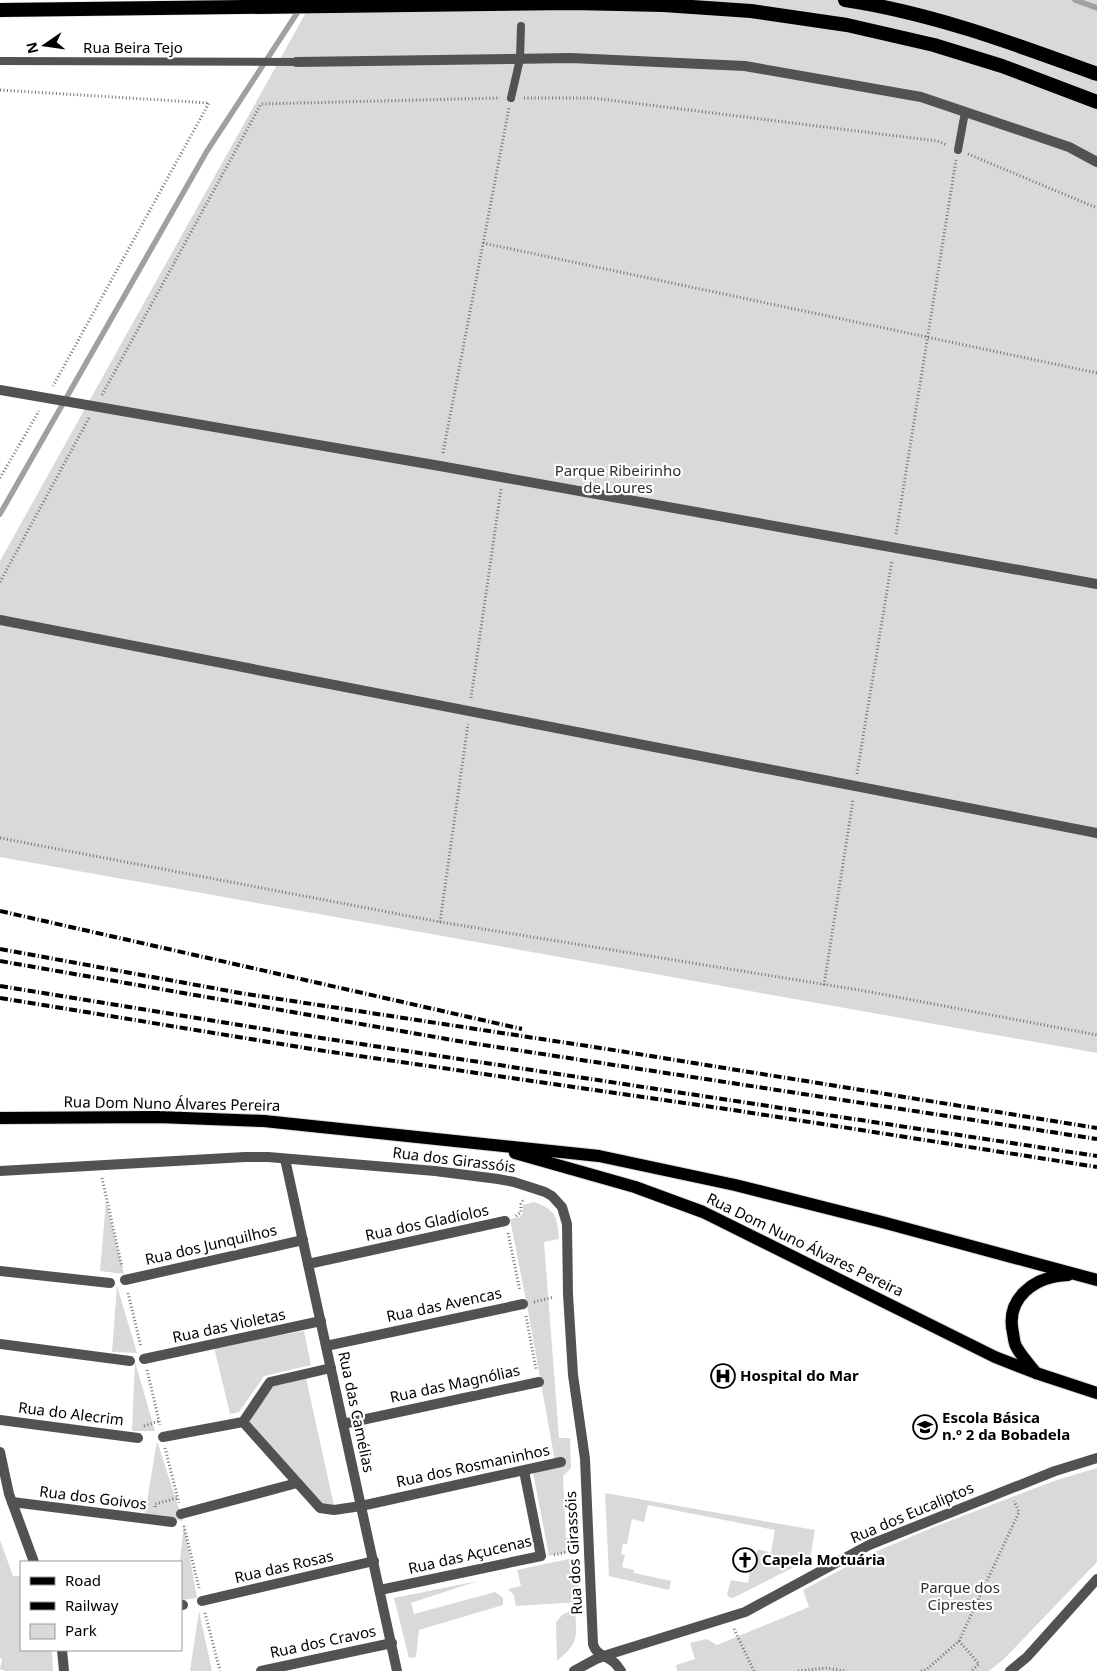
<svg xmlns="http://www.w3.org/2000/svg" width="1097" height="1671" viewBox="0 0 1097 1671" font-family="'Noto Sans',sans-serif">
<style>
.green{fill:#d9d9d9}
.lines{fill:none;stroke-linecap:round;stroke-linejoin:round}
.stream{stroke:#a0a0a0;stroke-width:5.5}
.primary-casing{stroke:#dbdbdb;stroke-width:14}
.trunk-casing{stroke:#dbdbdb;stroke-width:15}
.path{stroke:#747474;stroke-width:3;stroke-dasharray:1 2.5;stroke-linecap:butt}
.service{stroke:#525252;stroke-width:8}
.pedestrian{stroke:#525252;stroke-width:10}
.minor{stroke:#525252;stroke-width:10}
.primary{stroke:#000;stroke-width:12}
.trunk{stroke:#000;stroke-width:14}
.rail{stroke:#000;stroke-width:4;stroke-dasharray:8 2.5 1 2.5;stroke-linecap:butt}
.labels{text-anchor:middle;stroke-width:4.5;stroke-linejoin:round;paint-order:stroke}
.street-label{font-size:15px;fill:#000;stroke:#fff}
.park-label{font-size:15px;fill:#303030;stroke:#fff}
.poi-label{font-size:15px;font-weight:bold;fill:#000;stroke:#fff;text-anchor:start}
</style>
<rect width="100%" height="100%" fill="#fff"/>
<g class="green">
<path d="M313,0H1097V1053L0,857V561Z"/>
<path d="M106,1201L124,1274L100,1271Z"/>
<path d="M534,1202C557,1210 557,1217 559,1239L544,1242L559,1438H570L571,1468L563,1476L566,1538H574L572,1551L549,1556L532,1467L554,1460V1456L529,1316L510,1219L520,1217L523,1213V1205Z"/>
<path d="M117,1286L137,1353L112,1352Z"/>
<path d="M304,1331L311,1365L264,1376L239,1412L230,1414L214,1347Z"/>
<path d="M135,1362L155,1431H132Z"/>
<path d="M306,1378L334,1506H322L247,1421L272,1385Z"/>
<path d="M157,1441L183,1521L145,1513Z"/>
<path d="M1097,1468V1562L1004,1659L989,1671H677L676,1665L695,1659L690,1643L707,1639L717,1645L809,1607L803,1590L870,1554L934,1527L1054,1481Z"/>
<path d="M605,1493L815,1530L810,1559L733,1598L729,1597L727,1594L731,1580L748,1583L750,1571L753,1572L758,1549L771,1553L775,1530L648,1505L644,1522L632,1519L627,1544H623L621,1554L625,1555L622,1567L634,1570V1573L671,1581L669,1590L609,1576Z"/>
<path d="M184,1523L197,1598L181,1600L180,1562Z"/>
<path d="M0,1540L13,1576H21V1650H52L53,1671H5L0,1669L2,1659L0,1658Z"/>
<path d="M578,1557L580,1602L516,1606L514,1595L508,1589L521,1586L517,1570Z"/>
<path d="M478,1581L411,1603L414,1614L495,1592L503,1598V1605L419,1630L416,1657L409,1658L394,1598Z"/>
<path d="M575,1610C577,1638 579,1642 557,1661L556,1622L563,1614Z"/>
<path d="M199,1611L212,1671H190Z"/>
</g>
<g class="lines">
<g class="stream">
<path d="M1075,0L1097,8"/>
<path d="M0,514L207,151L301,7"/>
</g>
<g class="primary-casing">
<g id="primary">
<path d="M0,1118L158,1117L264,1121L599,1156L735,1185L882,1222L1097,1280"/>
<path d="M515,1153L635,1187L703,1212L995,1357L1036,1373L1097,1393"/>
<path d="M1036,1373C1030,1365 1022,1357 1017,1348C1014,1344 1014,1338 1013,1333C1005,1298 1035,1276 1068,1275"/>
</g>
</g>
<g class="trunk-casing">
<g id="trunk">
<path d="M845,0C932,13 1015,44 1097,74"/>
<path d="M0,10L572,3L663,5L751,11L847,25L934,45L1002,66L1097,102"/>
</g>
</g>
<g class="path">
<path d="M0,90L209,103L53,386"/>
<path d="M524,98H593L937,141L947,145"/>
<path d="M968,154L1097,208"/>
<path d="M483,243L1097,373"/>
<path d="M102,395L261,104L500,98"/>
<path d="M443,453L509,108"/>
<path d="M0,478L39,411"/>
<path d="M896,534L956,160"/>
<path d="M0,582L89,418"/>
<path d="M471,698L501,489"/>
<path d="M857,774L892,560"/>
<path d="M0,838L440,922L865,991L1097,1035"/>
<path d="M440,922L468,724"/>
<path d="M824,985L853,800"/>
<path d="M102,1178L122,1267"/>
<path d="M516,1216L521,1212V1204L524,1198"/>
<path d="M508,1233L520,1291"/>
<path d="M128,1293L141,1347"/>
<path d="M534,1302L554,1297"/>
<path d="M526,1316L536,1369"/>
<path d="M147,1370L160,1425"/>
<path d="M144,1426L159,1421"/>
<path d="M165,1448L179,1503"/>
<path d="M155,1507V1504L177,1498"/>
<path d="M184,1526L199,1588"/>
<path d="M554,1555L572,1551"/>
<path d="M205,1613L220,1671"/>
<path d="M734,1629L754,1671"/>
<path d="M959,1641L979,1664L971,1671"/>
<path d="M798,1671L827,1668L845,1671"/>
<path d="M921,1671L926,1670L959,1641L1019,1512L1014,1501"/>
</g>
<g class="service">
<path d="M0,61L296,62"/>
<path d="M511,98L520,59L521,26"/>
<path d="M958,150L965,112"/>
</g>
<g class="pedestrian">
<path d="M0,390L440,466L1097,584"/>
<path d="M0,620L1097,833"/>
</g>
<g class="minor">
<path d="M296,62L571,58L745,66L921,97L1069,147L1097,162"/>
<path d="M285,1159L397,1671"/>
<path d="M0,1171L245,1157H268L435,1171L498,1179L514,1182L545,1192L552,1196L562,1207L567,1224L568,1294L573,1375L585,1459L593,1644C596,1655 605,1655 612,1661C616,1663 618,1667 621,1671"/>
<path d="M308,1264L505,1221"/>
<path d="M0,1271L110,1283"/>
<path d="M125,1280L303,1240"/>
<path d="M0,1344L130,1361"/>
<path d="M326,1346L523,1304"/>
<path d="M144,1359L321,1321"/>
<path d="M331,1368L270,1382L243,1422L320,1508L334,1510L361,1506L561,1462"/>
<path d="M0,1420L138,1438"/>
<path d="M343,1424L539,1382"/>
<path d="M163,1437L243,1422"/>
<path d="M0,1452L9,1494L34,1562"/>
<path d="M12,1502L172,1522"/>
<path d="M181,1514L297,1483"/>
<path d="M380,1590L541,1556L524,1471"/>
<path d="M202,1601L374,1561"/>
<path d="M181,1605H183"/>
<path d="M62,1650L64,1671"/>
<path d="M261,1671L392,1643"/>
<path d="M574,1671L596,1659L610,1654L745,1612L869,1545L1055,1471L1097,1458"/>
<path d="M1010,1671L1027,1657L1097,1579"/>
</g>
<use href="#primary" class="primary"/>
<use href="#trunk" class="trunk"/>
<g class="rail">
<path d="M0,911L522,1029"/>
<path d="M0,949L240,993L607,1049L1097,1128"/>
<path d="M0,961L464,1042L1097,1139"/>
<path d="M0,986L295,1034L1097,1156"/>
<path d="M0,998L318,1050L733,1110L1097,1167"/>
</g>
</g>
<defs>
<g id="hospital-ring" transform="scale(1.25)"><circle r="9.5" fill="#fff" stroke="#000" stroke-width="1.5"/><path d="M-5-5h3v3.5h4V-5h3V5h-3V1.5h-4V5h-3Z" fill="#000"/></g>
<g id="school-ring" transform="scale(1.25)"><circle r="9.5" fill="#fff" stroke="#000" stroke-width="1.5"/><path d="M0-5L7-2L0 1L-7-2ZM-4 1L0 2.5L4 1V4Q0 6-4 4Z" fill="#000"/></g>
<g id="church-ring" transform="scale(1.25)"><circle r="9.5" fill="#fff" stroke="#000" stroke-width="1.5"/><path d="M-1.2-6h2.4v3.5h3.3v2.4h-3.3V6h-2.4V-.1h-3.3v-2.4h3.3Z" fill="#000"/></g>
</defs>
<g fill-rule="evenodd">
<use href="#hospital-ring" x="723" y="1376"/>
<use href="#school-ring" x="925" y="1427"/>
<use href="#church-ring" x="745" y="1560"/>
</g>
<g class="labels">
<g class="street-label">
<text x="133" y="53">Rua Beira Tejo</text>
<text transform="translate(172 1104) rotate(1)" y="5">Rua Dom Nuno Álvares Pereira</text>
<text transform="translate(454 1160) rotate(7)" y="5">Rua dos Girassóis</text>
<text transform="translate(427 1223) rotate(-12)" y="5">Rua dos Gladíolos</text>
<text transform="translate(211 1245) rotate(-13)" y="5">Rua dos Junquilhos</text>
<text transform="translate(805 1245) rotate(26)" y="5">Rua Dom Nuno Álvares Pereira</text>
<text transform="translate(444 1305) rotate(-12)" y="5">Rua das Avencas</text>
<text transform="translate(229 1326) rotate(-12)" y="5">Rua das Violetas</text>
<text transform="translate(455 1384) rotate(-12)" y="5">Rua das Magnólias</text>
<text transform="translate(356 1412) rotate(78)" y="5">Rua das Camélias</text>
<text transform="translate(71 1414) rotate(7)" y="5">Rua do Alecrim</text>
<text transform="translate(473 1466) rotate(-12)" y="5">Rua dos Rosmaninhos</text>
<text transform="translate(93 1498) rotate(7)" y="5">Rua dos Goivos</text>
<text transform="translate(912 1513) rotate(-23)" y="5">Rua dos Eucaliptos</text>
<text transform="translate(574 1553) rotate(-93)" y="5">Rua dos Girassóis</text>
<text transform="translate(470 1555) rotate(-13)" y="5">Rua das Açucenas</text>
<text transform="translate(284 1567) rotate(-13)" y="5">Rua das Rosas</text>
<text transform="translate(323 1642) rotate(-12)" y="5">Rua dos Cravos</text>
</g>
<g class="park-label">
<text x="618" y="476">Parque Ribeirinho<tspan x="618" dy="17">de Loures</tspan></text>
<text x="960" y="1593">Parque dos<tspan x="960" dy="17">Ciprestes</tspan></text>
</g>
<g class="poi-label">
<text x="740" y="1381">Hospital do Mar</text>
<text x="942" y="1423">Escola Básica<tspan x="942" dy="17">n.º 2 da Bobadela</tspan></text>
<text x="762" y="1565">Capela Motuária</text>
</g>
</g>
<rect x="20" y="1561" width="162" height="90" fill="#ffffff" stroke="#999999"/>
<rect x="30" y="1577" width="25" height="8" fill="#000000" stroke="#999999"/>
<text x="65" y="1586" font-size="15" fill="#000000">Road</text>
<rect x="30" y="1602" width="25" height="8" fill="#000000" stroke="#999999"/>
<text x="65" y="1611" font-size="15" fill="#000000">Railway</text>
<rect x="30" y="1624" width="25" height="15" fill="#d9d9d9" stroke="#999999"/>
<text x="65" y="1636" font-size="15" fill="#000000">Park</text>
<g transform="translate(45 45) rotate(257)" stroke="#ffffff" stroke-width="4" paint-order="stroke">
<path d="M0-4L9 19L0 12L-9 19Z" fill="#000000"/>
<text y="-8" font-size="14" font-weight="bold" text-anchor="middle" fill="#000000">N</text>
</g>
</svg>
